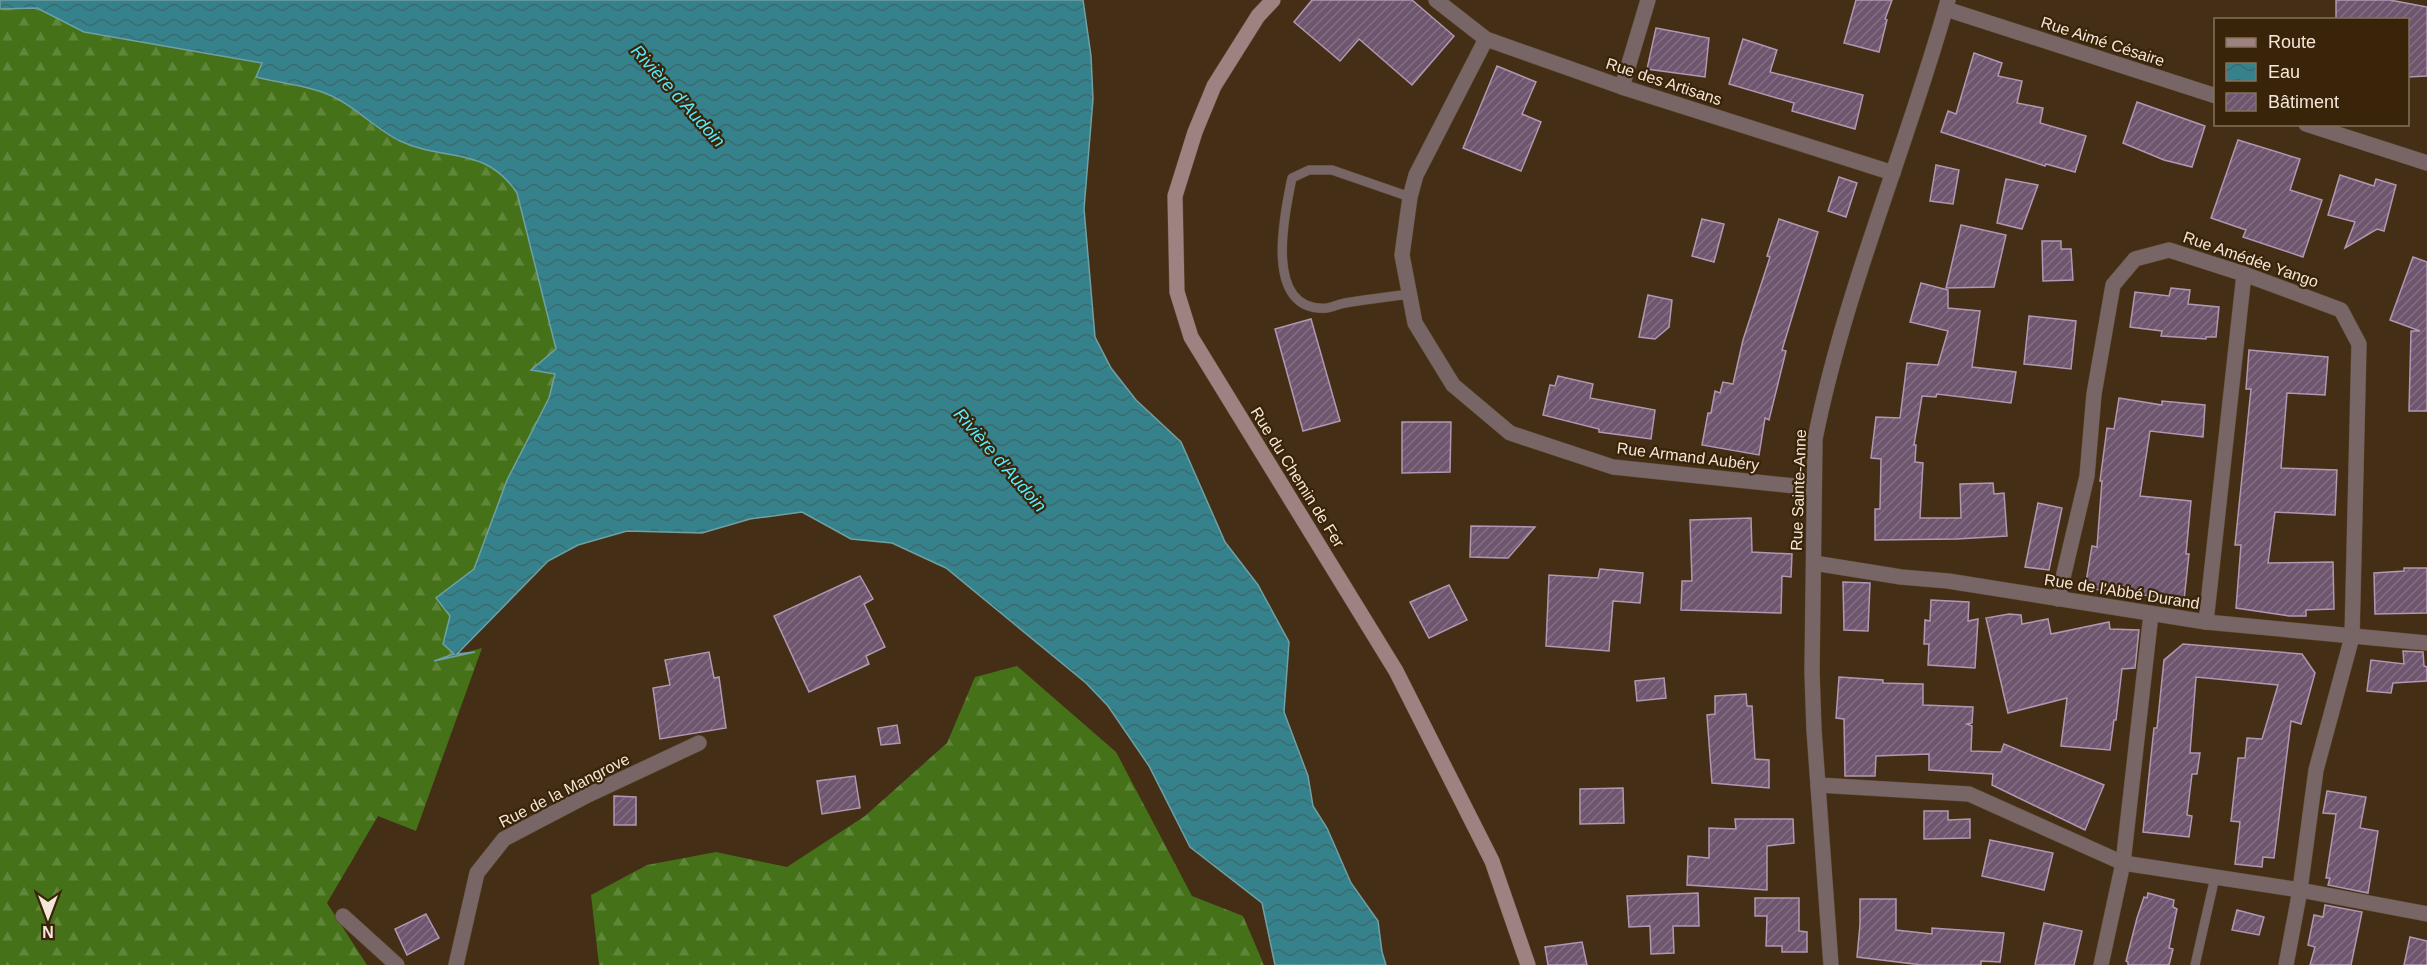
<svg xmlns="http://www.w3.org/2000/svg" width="2427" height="965" viewBox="0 0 2427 965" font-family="Helvetica,sans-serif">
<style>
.forest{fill:url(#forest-firs)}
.water{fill:url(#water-waves);stroke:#6fa0a3;stroke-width:1.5}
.building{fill:url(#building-hatch);stroke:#b297b2;stroke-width:1.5}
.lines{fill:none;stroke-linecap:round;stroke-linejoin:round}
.service-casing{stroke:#604b34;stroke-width:10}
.minor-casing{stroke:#604b34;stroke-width:16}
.secondary-casing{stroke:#604b34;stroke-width:16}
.service{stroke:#776665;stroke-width:9}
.minor{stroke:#776665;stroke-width:15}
.secondary{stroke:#9d8281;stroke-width:15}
.labels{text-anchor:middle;stroke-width:4.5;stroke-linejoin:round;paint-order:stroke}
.street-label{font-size:16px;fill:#f5e6d8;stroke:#39240a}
.water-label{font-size:18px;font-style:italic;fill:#57ebfd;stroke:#39240a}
</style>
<defs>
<pattern id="forest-firs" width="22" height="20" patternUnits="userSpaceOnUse" patternTransform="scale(1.5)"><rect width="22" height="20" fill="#457218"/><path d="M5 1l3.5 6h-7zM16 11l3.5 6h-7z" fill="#608639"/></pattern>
<pattern id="water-waves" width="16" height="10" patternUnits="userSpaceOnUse" patternTransform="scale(1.5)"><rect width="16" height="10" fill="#35828c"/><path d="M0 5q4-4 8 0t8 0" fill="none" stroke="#3d6a6e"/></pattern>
<pattern id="building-hatch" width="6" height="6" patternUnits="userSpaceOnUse" patternTransform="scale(1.5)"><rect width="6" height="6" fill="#6f566f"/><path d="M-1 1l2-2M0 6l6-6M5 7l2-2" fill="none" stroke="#846e83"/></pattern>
</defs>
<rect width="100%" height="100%" fill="#442e15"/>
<g class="forest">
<path d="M0,0H59L282,70L514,158L544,233L557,363L553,431L462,591L460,654L482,648L416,831L378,816L327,903L367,965H0Z"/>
<path d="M1017,666L1116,752L1192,896L1243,916L1264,965H599L591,895L647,865L716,852L787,867L865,816L947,743L975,677Z"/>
</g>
<path class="water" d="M0,0H1083L1091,56L1093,99L1084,209L1095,337L1111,368L1136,400L1181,442L1225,542L1258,585L1289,642L1284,712L1308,776L1313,806L1327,828L1351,883L1378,921L1382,952L1386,965H1275L1262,903L1190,847L1149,766L1108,706L1086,683L946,568L892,543L851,539L802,512L750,519L702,533L627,531L578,545L548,561L457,654L475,652L434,661L454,654L443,644L450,616L436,598L474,569L507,480L549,398L555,374L531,370L556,349L517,193C485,145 445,162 400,141C375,129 353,104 327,94C305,85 279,83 256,77L262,63L84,32L37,8L0,9Z"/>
<g class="building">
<path d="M1312,0H1412L1454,36L1412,85L1359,39L1340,61L1294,22Z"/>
<path d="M1856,0H1892L1885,19L1887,20L1879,52L1844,43Z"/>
<path d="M2336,0H2390L2427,7V76L2408,77V20H2336Z"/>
<path d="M1656,28L1709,38L1705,77L1647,69Z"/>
<path d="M1743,39L1777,50L1770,72L1863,95L1855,129L1792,111L1794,103L1729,84Z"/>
<path d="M1974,53L2002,63L1998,76L2022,81L2017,103L2043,108L2040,123L2086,136L2075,172L2046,164L2045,166L1941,132L1948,111L1956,114Z"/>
<path d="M1497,66L1536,82L1522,114L1541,122L1521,171L1463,148Z"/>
<path d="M2137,102L2205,126L2192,167L2164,160L2123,143Z"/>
<path d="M2238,140L2300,159L2290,190L2322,200L2303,257L2243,237L2246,230L2211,218Z"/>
<path d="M1936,165L1959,170L1953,204L1930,201Z"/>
<path d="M2340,175L2374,186L2376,179L2396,185L2384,231L2377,229L2345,248L2355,222L2328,215Z"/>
<path d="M1839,177L1857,183L1846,217L1828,211Z"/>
<path d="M2006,179L2038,185L2022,229L1997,223Z"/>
<path d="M1702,219L1724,224L1714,262L1692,256Z"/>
<path d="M1779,219L1818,232L1782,350L1786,351L1769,420L1765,418L1759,455L1702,445L1708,413H1711L1715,391L1720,393L1723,382L1733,384L1743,340L1770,257L1767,256Z"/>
<path d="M1961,225L2006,235L1994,287L1946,288Z"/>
<path d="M2042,241H2061V249H2071L2073,280L2043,281Z"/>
<path d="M2413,257L2427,262V411H2409L2411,331H2420L2390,320Z"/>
<path d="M1921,283L1948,290V308L1980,311L1972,367L2016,372L2011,403L1937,394L1936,397L1922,396L1914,445H1916L1915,462L1923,463L1920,518H1961L1960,484L1993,483L1994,494L2004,493L2007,536L1957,539L1875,540V509H1880L1881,459L1871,458L1876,417L1900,418L1907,363L1938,365L1948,331L1910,322Z"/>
<path d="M2171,288L2190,290L2188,304L2219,307L2216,337H2206V339L2161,336L2162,331L2130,327L2135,292L2169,296Z"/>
<path d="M1648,295L1672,300L1669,327L1655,339L1639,337Z"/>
<path d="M2029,316L2076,321L2071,369L2024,364Z"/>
<path d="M1311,319L1340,421L1303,431L1275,329Z"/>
<path d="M2249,350L2328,357L2325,395L2287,393L2281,468L2337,470L2335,515L2275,512L2268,563L2333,562L2334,609L2306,610V616H2289L2236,608L2241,545H2235L2251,389H2246Z"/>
<path d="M1558,376L1593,384L1590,398L1655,410L1651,439L1599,432V429L1543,415L1550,385L1555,386Z"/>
<path d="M2119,398L2162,405V401L2205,405L2203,437L2150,431L2140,496L2191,501L2186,554H2189L2184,600L2085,588L2092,546L2097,547L2102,481H2100L2107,428L2114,429Z"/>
<path d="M1402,422H1451L1450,472L1402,473Z"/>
<path d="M2038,503L2062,508L2049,570L2025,567Z"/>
<path d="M1751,518L1752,552L1792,554L1791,577L1782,576L1781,613L1681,610L1682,581H1692L1690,520Z"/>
<path d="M1471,526L1535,527L1508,558H1504L1470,557Z"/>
<path d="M2404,568H2427V613L2375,614L2374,573L2404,571Z"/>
<path d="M1600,569L1643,573L1640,603L1613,601L1609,651L1546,646L1549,575L1598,578Z"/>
<path d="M860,576L873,599L864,604L885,647L866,656L869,664L809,692L774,616Z"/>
<path d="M1843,582L1870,583L1868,631L1844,630Z"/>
<path d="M1449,585L1467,620L1429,638L1410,602Z"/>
<path d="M1931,600L1969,602L1968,621L1978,619L1975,668L1928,665L1929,644H1924L1925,620L1930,621Z"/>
<path d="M2009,614L2021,615L2022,624L2048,619L2051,634L2109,622L2110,629L2139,630L2135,668L2122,669L2116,720H2114L2110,750L2061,746L2067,698L2008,713L1986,618Z"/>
<path d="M2183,644L2302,654L2315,673L2301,724L2291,721L2274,858L2263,857L2262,867L2235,864L2240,822L2231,821L2238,758H2245L2247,738L2262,739L2278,685L2196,677L2190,753H2200L2197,774H2192L2187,815L2192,816L2189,837L2143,832L2154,728H2157L2164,660Z"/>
<path d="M2403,651L2423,652L2424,666L2427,667V681L2393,683L2391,693L2367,691L2371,660L2404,664Z"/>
<path d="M709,652L714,678L719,677L726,728L660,739L653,688L670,685L665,660Z"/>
<path d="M1839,677L1883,680V683L1923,684V705L1973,707L1972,723L1967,724L1972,726L1971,751L2001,752L2004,744L2104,785L2085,830L1992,785L1993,774L1929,770V754L1876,756L1875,776H1845L1844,719L1836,718Z"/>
<path d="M1664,678L1666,698L1637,701L1635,681Z"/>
<path d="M1746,694L1747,706H1752L1755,759L1769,760V788L1712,783L1707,715L1715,714V696Z"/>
<path d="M897,725L900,743L881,745L878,728Z"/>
<path d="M855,776L860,808L822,814L817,781Z"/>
<path d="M1623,788L1624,823L1580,824V789Z"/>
<path d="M2327,791L2366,797L2360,828L2378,831L2368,893L2328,885L2330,878H2326L2336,814L2323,813Z"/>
<path d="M614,796L636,797V825H614Z"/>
<path d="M1924,811H1948V820L1970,819V838L1924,839Z"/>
<path d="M1735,819H1793L1794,843L1767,846V890L1687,885L1688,856L1709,858V828L1736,829Z"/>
<path d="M1990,840L2053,853L2044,890L1982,876Z"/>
<path d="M1698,893L1699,926H1673L1674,953L1651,954L1650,926L1629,927L1627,896Z"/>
<path d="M2148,893L2174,900L2173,907L2177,909L2169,948L2173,949L2169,965H2128V962L2126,961L2137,918L2144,897L2147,898Z"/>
<path d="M1755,898H1799V931L1807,932V952H1782V946H1766L1767,916H1755Z"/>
<path d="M1860,899H1896V930L1932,934V928L2004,933L2000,962L1981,961V965H1922L1857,957L1860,925Z"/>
<path d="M2325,905L2362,912L2351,965H2310L2315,947L2308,945L2314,915L2323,917Z"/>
<path d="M2237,910L2264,917L2259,935L2232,930Z"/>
<path d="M426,914L439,938L407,955L395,929Z"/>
<path d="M2044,923L2082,931L2074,965H2035Z"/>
<path d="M2410,937L2427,941V965H2404Z"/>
<path d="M1582,942L1587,965H1548L1545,947Z"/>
</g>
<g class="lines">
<g class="service-casing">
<g id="service">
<path d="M1410,197L1332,170H1309L1292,178C1284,215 1263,313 1327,308C1333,307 1339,304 1345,303C1367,299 1389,297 1410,294"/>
<path d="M2195,965L2215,877"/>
</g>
</g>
<g class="minor-casing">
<g id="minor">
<path d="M1436,0L1486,39L1622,87L1893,173"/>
<path d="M1946,9L2216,96"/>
<path d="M1486,39L1416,175L1410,197L1402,255L1415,323L1453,385L1510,433L1613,467L1813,488"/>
<path d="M1622,87L1648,0"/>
<path d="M2306,124L2427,163"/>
<path d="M1814,563L1901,577L1948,581L2206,622L2427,643"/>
<path d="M2058,599L2087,476L2094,394L2113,285L2135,259L2169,250L2244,274L2341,310L2359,344L2352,637L2316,770L2300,890L2286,965"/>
<path d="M2206,622L2244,274"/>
<path d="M1818,785L1969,794L2123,863L2300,890L2427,914"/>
<path d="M343,916L397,965"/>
<path d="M456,965L477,873L504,839L586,796L699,743"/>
<path d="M1831,965L1814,730L1812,672L1815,439C1845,289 1907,147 1948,0"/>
<path d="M2101,965L2123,863L2151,614"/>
</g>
</g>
<g class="secondary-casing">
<path id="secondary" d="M1273,0L1258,16L1214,86L1195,132L1175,196L1177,292L1191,337L1396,671L1492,861L1528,965"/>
</g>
<use href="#service" class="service"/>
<use href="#minor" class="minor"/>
<use href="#secondary" class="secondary"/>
</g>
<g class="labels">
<g class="street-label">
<text transform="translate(2103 41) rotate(18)" y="6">Rue Aimé Césaire</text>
<text transform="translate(1664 81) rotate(18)" y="6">Rue des Artisans</text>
<text transform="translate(2251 259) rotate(19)" y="6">Rue Amédée Yango</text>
<text transform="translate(1688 456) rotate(7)" y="6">Rue Armand Aubéry</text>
<text transform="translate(1298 477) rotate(58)" y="6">Rue du Chemin de Fer</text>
<text transform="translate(1798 490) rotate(-88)" y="6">Rue Sainte-Anne</text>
<text transform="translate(2122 591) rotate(9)" y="6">Rue de l'Abbé Durand</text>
<text transform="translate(564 790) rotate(-27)" y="6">Rue de la Mangrove</text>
</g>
<g class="water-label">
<text transform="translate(678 96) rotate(48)" y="6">Rivière d'Audoin</text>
<text transform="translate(1000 460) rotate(49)" y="6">Rivière d'Audoin</text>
</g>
</g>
<rect x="2214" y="18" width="195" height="108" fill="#39240a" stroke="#84725c" stroke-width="1.5"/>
<rect x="2226" y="38" width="30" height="9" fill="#9d8281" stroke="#84725c" stroke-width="1.5"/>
<text x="2268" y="48" font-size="18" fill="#f5e6d8">Route</text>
<rect x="2226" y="63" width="30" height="18" fill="url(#water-waves)" stroke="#84725c" stroke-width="1.5"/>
<text x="2268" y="78" font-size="18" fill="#f5e6d8">Eau</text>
<rect x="2226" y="93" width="30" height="18" fill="url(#building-hatch)" stroke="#84725c" stroke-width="1.5"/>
<text x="2268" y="108" font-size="18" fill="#f5e6d8">Bâtiment</text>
<g transform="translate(48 917) rotate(180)" stroke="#39240a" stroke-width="4.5" paint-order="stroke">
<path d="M0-4.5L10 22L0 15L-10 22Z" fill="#f5e6d8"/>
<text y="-9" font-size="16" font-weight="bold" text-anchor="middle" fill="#f5e6d8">N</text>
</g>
</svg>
